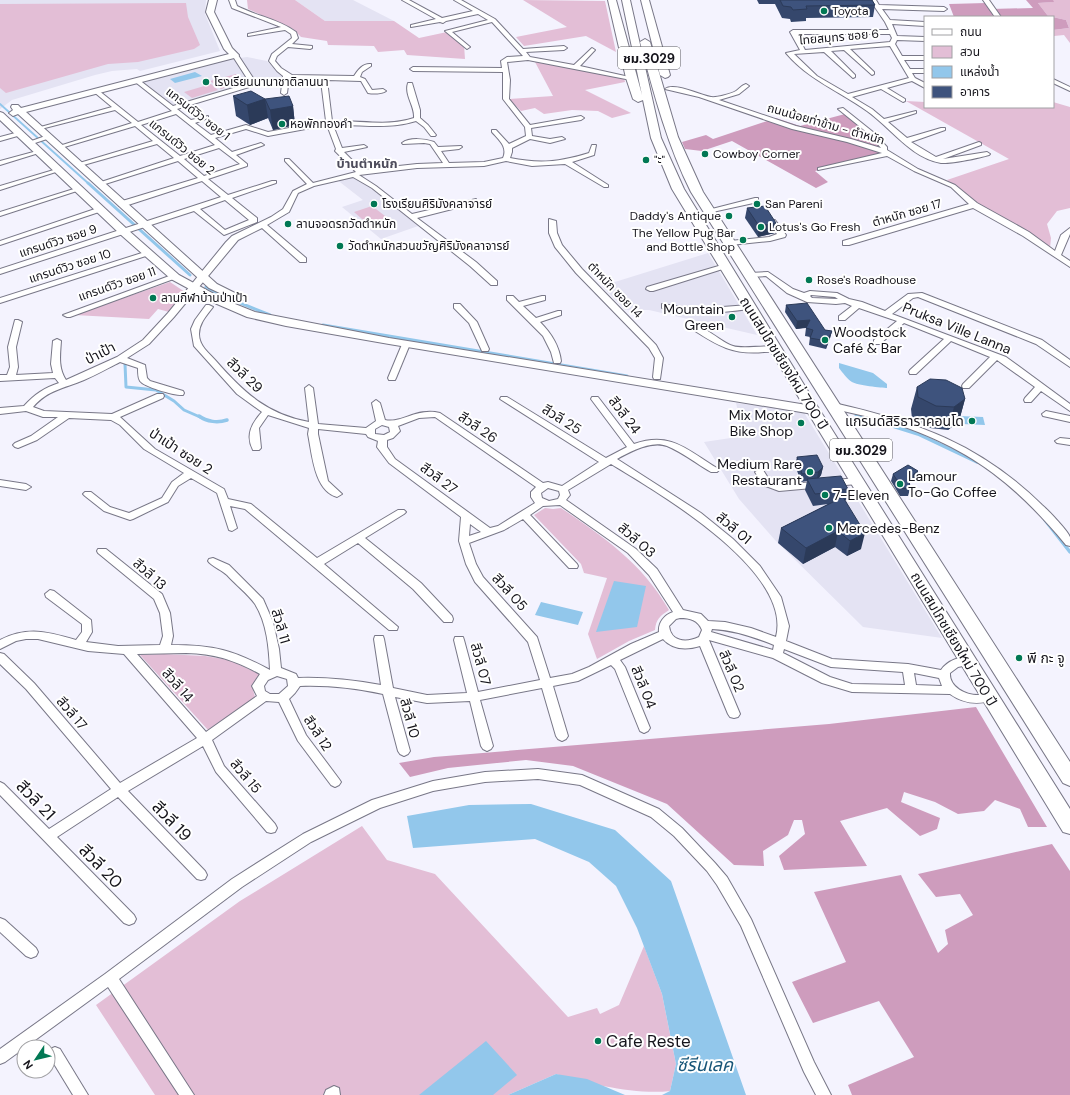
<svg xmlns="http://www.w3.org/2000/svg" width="1070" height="1095" viewBox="0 0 1070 1095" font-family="'DM Sans','Noto Sans Thai',sans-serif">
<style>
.built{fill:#e4e3f3}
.green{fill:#e3bed6}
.forest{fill:#ce9cbd}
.water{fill:#92c7eb}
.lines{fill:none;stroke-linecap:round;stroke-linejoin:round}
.stream-far2{stroke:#92c7eb;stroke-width:2}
.stream-far1{stroke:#92c7eb;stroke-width:3}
.stream{stroke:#92c7eb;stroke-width:3.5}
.street-casing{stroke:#787787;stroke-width:2}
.secondary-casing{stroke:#787787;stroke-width:2}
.primary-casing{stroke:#787787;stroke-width:2}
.street{fill:#fff;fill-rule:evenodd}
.secondary{fill:#fff;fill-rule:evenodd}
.primary{fill:#fff;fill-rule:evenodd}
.wall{fill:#35476c}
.shaded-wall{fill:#2b3a58}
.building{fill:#3e537d;stroke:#2b3a58}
.poi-dot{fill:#017854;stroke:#fff;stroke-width:1.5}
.labels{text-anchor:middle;stroke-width:4;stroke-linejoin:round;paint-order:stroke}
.far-poi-label{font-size:12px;fill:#15141b;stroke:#fff;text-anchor:start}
.far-street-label{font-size:12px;fill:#15141b;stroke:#fff}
.shield{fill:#fff;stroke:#5b5a5f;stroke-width:1}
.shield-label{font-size:13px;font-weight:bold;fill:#15141b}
.far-neighbourhood-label{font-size:13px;font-weight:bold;fill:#4d4c5b;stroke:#fff}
.poi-label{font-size:14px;fill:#15141b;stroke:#fff;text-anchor:start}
.street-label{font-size:14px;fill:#15141b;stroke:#fff}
.near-street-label{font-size:17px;fill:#15141b;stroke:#fff}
.near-poi-label{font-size:17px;fill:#15141b;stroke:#fff;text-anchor:start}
.near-water-label{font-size:18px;font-style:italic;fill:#175578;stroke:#fff}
</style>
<rect width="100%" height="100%" fill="#f4f3fe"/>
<g class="built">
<path d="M0,0H206L205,14L220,51L140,71L137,69L112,71L95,75L12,100L0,109Z"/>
<path d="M295,0H353L394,21H325Z"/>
<path d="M247,57L267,61L284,79L250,84L173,105L141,81L233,59Z"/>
<path d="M356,174L421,225L381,239L342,207L363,200L336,179Z"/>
<path d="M708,253L757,335L649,310H625L602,286Z"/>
<path d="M736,403L803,411L942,638L863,627L775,540L739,499L704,442L744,436Z"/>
</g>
<g class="green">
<path d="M247,0H295L325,21H394L419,38L447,32L464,45L465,59L407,55L404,50L378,52L374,46L328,45L327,41L301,37L293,29L248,9Z"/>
<path d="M523,0L605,1L616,52L586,36L524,46L516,37L567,27Z"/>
<path d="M1053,0H1070V43L1064,35L1054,36L1053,39V30L1069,28L1066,20L1048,16L1038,3L1053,2Z"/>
<path d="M186,3L188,17L200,45L194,49L138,62L108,64L6,93L0,88V4Z"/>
<path d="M535,62L624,78L625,82L585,90L631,113L612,118L598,111L572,110L544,114L535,108L521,111L509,99L553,96Z"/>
<path d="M236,74L247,82L221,89L210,81Z"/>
<path d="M288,77L319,79L321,82L287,86Z"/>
<path d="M211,84L218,90L192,98L184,92Z"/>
<path d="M906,101L925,102V107H1053V102L1070,107V208L1057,211L1047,224L1051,238L1050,248L980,206L947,180L1009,159Z"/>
<path d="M372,206L389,219L370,226L354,212Z"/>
<path d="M170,282L185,292L169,312L158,309L149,319L74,315Z"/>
<path d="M545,508L553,509L561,508C605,538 642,563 669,610C660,616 656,619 655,630L629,641L597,659L588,634L607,578L584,573L581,564L534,515Z"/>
<path d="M164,654L205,656L229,660L259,674L252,686L255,697L208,730L140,655Z"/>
<path d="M362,826L387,860L435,874L568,1017L597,1008L600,1014L619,1005L644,946L662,994L676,1064L670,1091C637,1095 589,1084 556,1074L508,1095H155L96,1005L240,901Z"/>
</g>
<g class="forest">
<path d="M1026,0H1053L1054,2L1038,3L1048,16L1066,20L1069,28L1053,30V17H954L949,4L986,3L991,9L1033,8Z"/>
<path d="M845,114L886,147L877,151L884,154L815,171L828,182L816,188L732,141L702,151L685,149L682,142L706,135L713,139L776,118L800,126Z"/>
<path d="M976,707L1047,827H1028L1020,809L995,800L984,811L958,814L935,802L904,792L901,802L940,818L937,829L920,836L887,808L840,821L867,866L784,870L779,856L805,834L802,820H794L788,835L763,851L764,866L734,865L667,804L573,766L526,760L448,768L410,777L399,763L434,757L829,724Z"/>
<path d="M1052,844L1070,871V1095H852L848,1085L914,1057L879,1001L813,1023L792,982L846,962L814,892L901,875L938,953L948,944L945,930L973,915L960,894L936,897L918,874Z"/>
</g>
<g class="water">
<path d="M195,72L202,76L175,83L170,79Z"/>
<path d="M839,363L873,373L887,384V388C883,388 856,385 852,382C847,379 843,373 839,368Z"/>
<path d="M959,416L983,417L985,425L961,424Z"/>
<path d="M614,581L646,586L637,627L596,632Z"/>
<path d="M541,602L583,612L578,625L535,615Z"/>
<path d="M531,804L615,830L671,881L746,1095H662L670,1091L676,1064L662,994L637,928L616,886L589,862L535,839L413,848L407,816L469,805Z"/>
<path d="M486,1041L517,1075L493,1095H419Z"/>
<path d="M556,1074L587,1079L625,1095H508Z"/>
</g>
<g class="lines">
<path class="stream-far2" d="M0,104L89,184"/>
<g class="stream-far1">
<path d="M88,183L190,275"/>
<path d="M206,287L223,296L270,315"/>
<path d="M323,325L627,376"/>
<path d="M125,364L126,387L156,390L174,401L184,410L200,417"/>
<path d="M856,415L865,417"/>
</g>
<g class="stream">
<path d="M199,416C207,422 218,423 227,420"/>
<path d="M861,416L918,434L977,462"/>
<path d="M1045,520L1070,552"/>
</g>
<g class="street-casing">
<g id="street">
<path d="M229,0H235L237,6C256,16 278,19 296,32L298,38L292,44L312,46V48L310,49L288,47L277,56L275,61L281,68L292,75L354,76C358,70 363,63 371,64V66L362,72L360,77L365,79L372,90L383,89L386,91C382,94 373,94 368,93L361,81L327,80L332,121C360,120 387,127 414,118C415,106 404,95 408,83H412L420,110V118L428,125L436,135L435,136H431L424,127L416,121C388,130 361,124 333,125L342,148L364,145L367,147L344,152L362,170L417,164L443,163L430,144L424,143L403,144L402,143C410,137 425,139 434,142L438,147L461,146L462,147L459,149L441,151L449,163L484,162L503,158C508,147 499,140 492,132V130H496L509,144L526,136L525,127L503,99V72L413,71L410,69L413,67L502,68L501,61L507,57L523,56L492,22L452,32L470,47L467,49L445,31L488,20L478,14L446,21L443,23L440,22L411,27V25L436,19L402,0H409L442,18L473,11L454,0H461L495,19L523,49L564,46L567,48L564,50L526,52L530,57L574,65L592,48L595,50L580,66L634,78L631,80L528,60L507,62L510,80L509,99L530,125L581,116L584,118L581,120L531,128L532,136L550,139L562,137L565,139L550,143L530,139L512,148V152L510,158C540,164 560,162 589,153L592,145H596L594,155L572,162L608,185V187H604L565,164L532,166L506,161L484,166L417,168L359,175L376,186L412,214L476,199V203L417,218L476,262L497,281V285H491L470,266L372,188L353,177L314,186L298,193L289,212L267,225L306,258V262H300L262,228L238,240L174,317L149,344L127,358L145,365L147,378L150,381L183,391L184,393L183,395C176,396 144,387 140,381C138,378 138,373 138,368L120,362C108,368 96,375 84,380C63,389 49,389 33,407L44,411L112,414L157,394H163L164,396L163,398L120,417L155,449L224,489L228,499L251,504L317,558L398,510H404L406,512L404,514L365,538L421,583L452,616L453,619L452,622H444L413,589L358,543L324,564L398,627L397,630H389L245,509L230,506L237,528L232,531L229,530L217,493L191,478L178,486L168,502L133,519L130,520L104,511L85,496L83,494L85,492H91L110,507L129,513L162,498L172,482L184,473L144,449L120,425L111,420L69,418L37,440L18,448L15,447L13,445L15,443L31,436L58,417H43L26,411L0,414V408L24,406C35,394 44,388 59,383L55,378L0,381V375H7L10,367L8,347L15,320H18L22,322L16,347L18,367L16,375L53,373L51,364L53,341L57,339L61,341C60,355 58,368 66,380L117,357L143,340L168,313L226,242L232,236L271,217L283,209L293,191L307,184L285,161V159H289L313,183L356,172L335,151L336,149L327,125L268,136L246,129L215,138L232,152L261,143L264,145L236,155L247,164V166L208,179L228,195L272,181H276V183L232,198L257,218V222L224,235L194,211L0,274V269L221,197L202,181L125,206H119V202L198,178L178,161L102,185H98V183L174,158L157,144L80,166H76V164L153,141L135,126L61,148L56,147L132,123L115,110L37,130V128L112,107L94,92V90H98L138,122L172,111L134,81V79H138L173,106L250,83L232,55L235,53L238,55L257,84L256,85L177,109L191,120L208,116V118L195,123L211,135L246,125L268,132L326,121L321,81L310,78H289L287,93L284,95L281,93L283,76L277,71L269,61L272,54L292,38L291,34L285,30L248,36V34L281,27L232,8ZM176,114L215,145L180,156L141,125ZM219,148L240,164L204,176L184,159ZM225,200L249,220L225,230L200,209Z"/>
<path d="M870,0H876L879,5L944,7L947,9L944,11L882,9L890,20L925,22V26L892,24L897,36L925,37V41L897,40L895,44L902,56H925V60H904L910,69H925V73H912L915,78L925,83V88L912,81L887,88L905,99V101L903,102L881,89L852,97L872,109L884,119L916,111V113L888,122L907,138L941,128H945V130L911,142L936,157L979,142L981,143V145L943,159L987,152L990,154L989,155C979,158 950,164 941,163C911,158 891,128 867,111C839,91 809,80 786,53L800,50L790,32L793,30H889L885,22ZM797,34H890L892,38L890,42L805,50ZM890,46L909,78L848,94L817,76L794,54L824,52L853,78L855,77V75L831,51L844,50L872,75L874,74V72L850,49Z"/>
<path d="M983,0H989L1001,17H995Z"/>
<path d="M1053,79L1070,87V91L1053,83Z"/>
<path d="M746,84L749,86L739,94L719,100L796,126L851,139L881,148L869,134L838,109L843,108L873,132L887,147V150L918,169L955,185L977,203L1029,232L1055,251L1061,235L1070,228V234L1061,255L1070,261V267L1023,236L973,208L849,245H843V241L969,204L951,187L914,171L887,156L818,170V168L882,153L847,142L792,129L699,97L665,89C674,82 700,95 711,97C716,98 731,94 736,91C740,88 741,86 746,84Z"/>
<path d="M19,132L21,133V135L0,141V137Z"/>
<path d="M48,135L51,137L50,138L29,145L26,143Z"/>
<path d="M37,151L42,152L0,165V161Z"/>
<path d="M57,169L62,170L0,190V186Z"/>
<path d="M77,188L83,189L0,216V212Z"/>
<path d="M755,198H758V202L708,213L704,211Z"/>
<path d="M98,208L105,210L0,245V241Z"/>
<path d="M549,219L556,221L557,233L562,245L582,269L656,345L663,358L660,379H654L653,377L655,358L649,348L576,273L555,247L549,233Z"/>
<path d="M769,220H775L786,235L785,237L770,241L730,245L726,243L730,241L769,237L777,234L768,222Z"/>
<path d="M145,252H151L152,254L0,303V298Z"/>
<path d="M722,265H728L729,267L653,291H650L646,289L647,287Z"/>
<path d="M768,272L793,289L804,293L810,291L837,293L849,299L862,302L885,311L908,294L922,293L1042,340L1070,360V367L1036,344L918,297L913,298L892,314L1006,357L1070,404V411L1041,391L1031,402H1025L1024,400L1025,398L1035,387L997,360L969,388H963L962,386L963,384L990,357L951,341L916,374H910L909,372L910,370L944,339L904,323L880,344H874V340L897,321L859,308L845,320H839V316L852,306L845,303L836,304L807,302L787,293L766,276L750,277L746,275L750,273ZM811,295L835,297L838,299L812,298L810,296Z"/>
<path d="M172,275H175L179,277L70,317H67L63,315Z"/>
<path d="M507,296H513L519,302L542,296H545V300L523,306L536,318L558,311H561V315L540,322C551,333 559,345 561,361L560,363H554L551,352L543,336L507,300Z"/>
<path d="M454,304H460L477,322L489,349L488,351H482L469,323L454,308Z"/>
<path d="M662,304L696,309L749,305L753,307L749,309C719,313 692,316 662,308Z"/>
<path d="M206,305H209L213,307C207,315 199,323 199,334C199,346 209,353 216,361C244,393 267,414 309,422L305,388L309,385L313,388L318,424L366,428L376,421L372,403L376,400L380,403L385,420C401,424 417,407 440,413L543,483L548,482L562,486L599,462L500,399L501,397H507L606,458L627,447L591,399L592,397H598L634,444C671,431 687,450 717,468L719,470L717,472H711C697,464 682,452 667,446C651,440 630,452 617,459L701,513L733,539L760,566L781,597L789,626L786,641L832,659L908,664L941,670C947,661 961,655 972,658L973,661L972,664L958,667L950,673C949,687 966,695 978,695C984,695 989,692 994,694L996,697L994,700C978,705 964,704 950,694L852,692L822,683L773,658L709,640L740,714L738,717L734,718L730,717L728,714L700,646C687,650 673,650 663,639L620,660L625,667L650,728L648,731L644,733L640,731L615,669L611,665L578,681L553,686L568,736L566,739L562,741L558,739L556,736L542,688L480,700L493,746L491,749L487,751L483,749L481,746L470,701L427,703L395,697L410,751L408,754L404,756L400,754L398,751L383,694C355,688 328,685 300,686L295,693L289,699L306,735L339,779L341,782L339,785L335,787L331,785L298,741L279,702L266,701L212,740L224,766L275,824L277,828L275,832L271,833L267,832L216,772L203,746L128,791L205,871L207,875L205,879L201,880L197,879L118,797L57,837L134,915L136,919L134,923L129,925L124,923L0,795V782L4,784L49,829L111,789L26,689L0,664V653L4,654L34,683L120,783L197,738L124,654L88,651L38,639H26L16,641L0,649V640C28,626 48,632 76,640L82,632V624L46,597L45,594L50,590L54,591L91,620L92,632L86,642L118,646L160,645L163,636L160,613L154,599L98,553L97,551L98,549H106L162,594L170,613L173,636L171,645C214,645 233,650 270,670C269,648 267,623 255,604C248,594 236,585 227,575C222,570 211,566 208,561L209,559L213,558L229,565L263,599L273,622L279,649L281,668L296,674L298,678C326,677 353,680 381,685L374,639L375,636H383L384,639L393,688L427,695L467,693L454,640L455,637H463L464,640L478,692L540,680L528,642L475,582L466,564L459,541L461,517L389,463L377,447L378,441L368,437L366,434L318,429V434L328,481L342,494L337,497C314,491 312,453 308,434L309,428L268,415L259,428L261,448L259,450H253C245,435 252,423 262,412L237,394L194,346L191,329L195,320ZM435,417L536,487L531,492V497L535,503L498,526L490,528L395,459L387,447V440L393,438L400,431L398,426L419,418ZM382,425L389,427L390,432L384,435L375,434V429ZM611,464C659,493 793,571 776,637L751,628L725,622L708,621L701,614L683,610L657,569L636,549L566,500L570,495L568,490ZM548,488L559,491L560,495L558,499L549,501L542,498L541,493ZM560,505L628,553L649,575L673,612C664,615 658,623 659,632L631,644L589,667L572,674L550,678L537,637L483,577L476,564L469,543L504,530L523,519L569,568H577L578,566L577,564L530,515L543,506ZM470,524L481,532L469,536ZM680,618C690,618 698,620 702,630L699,637C686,643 671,642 669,626L676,619ZM712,629C734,630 754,637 774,645L773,650L711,632ZM784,649L831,667L903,672L905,685L852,684L830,677L783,653ZM186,653C216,654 234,660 260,674L252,686L257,696L206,732L137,654ZM914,673L939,678L942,686L916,685ZM277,676L287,679L288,686L279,694H270L265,691L264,686L268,680Z"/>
<path d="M692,325C701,323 722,343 733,346C744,350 773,343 779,349C775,352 770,352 764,352C733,355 718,346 692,329Z"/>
<path d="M403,342H406L410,344L396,378L395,380H389L388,378Z"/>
<path d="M834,403C917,422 980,444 1042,505C1048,510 1068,531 1070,537C1070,540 1070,544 1070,546L1066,545C1018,487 974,451 902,426C878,418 854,414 831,408L830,406Z"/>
<path d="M1046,411L1070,416V422L1043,416L1042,414Z"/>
<path d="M1060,438L1070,439V445L1057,443L1055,441Z"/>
<path d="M760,469L763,470L770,481L780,485L857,478L862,481L857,484L779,491L763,485L755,472Z"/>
<path d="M0,480L26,484L31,487L26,490L0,486Z"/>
<path d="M538,769L582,775L659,809L682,828L715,863L727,877L751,919L814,1062L831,1095H816L804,1072L741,926L717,885L707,871L674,836L651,817L580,785L538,779L485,782L433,791L380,808L311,842L242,887L119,979L194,1095H179L108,987L5,1062L0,1064V1049L105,974L232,879L303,834L372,800L433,781L485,772Z"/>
<path d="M0,918L5,920L36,948L38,952L36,956L31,958L26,956L0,932Z"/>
<path d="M55,1047L60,1049L88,1095H73L48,1054L50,1049Z"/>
<path d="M334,1086L339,1088L340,1095H324L326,1090Z"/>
</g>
</g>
<g class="secondary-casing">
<g id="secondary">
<path d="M209,0H217L214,12L232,48L239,55L238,57L26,112L217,284L243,297L245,299L239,302L209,288L18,114L13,116L9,113L13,110L11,107L12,105H18L21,108L229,54L224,49L206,12Z"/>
<path d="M0,112L3,113L128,230L179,275L225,300L255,312L389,338L813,406L819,410L813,414L389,344L286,326L247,317L217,304L171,279L120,234L0,120Z"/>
</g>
</g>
<g class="primary-casing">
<g id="primary">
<path d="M608,0H616L642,95L622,0H630L661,138L684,189L814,401L1070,809V834L1063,832L672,189L651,138L643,100L638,102L633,99L626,78Z"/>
<path d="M641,0H649L670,75L668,77L665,78L660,75Z"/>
<path d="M645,39L650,42L678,137L703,192L1070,762V786L1063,783L691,192C667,144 654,94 640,42Z"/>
</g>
</g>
<use href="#street" class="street"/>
<use href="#secondary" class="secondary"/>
<use href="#primary" class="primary"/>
</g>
<g class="wall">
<path d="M757,0H872L875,5L873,17L806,18V21L791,22L790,19L782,18L775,4H759Z"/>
<path d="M233,96L265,99L293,106L295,125L273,130L268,118L250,125L236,116Z"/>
<path d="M747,208L775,233L758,237L745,218Z"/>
<path d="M786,305L825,330L832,331L830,338L826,349L809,345L810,337L805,336L806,328L796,329L785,312Z"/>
<path d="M917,387L965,399L959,421L948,430L930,428L912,419L911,409Z"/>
<path d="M797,457L823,467L821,475L819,478L848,489L846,500H845L861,549L847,556L835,547L803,564L778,543L781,528L828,504L813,506L805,490L807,481L801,482L795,465Z"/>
<path d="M918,471L916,479L910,483V489L908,496H900L891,481L893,474Z"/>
</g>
<g class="shaded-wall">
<path d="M265,99L268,118L250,125L247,105Z"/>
<path d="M293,106L295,125L273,130L270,110Z"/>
<path d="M776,223L775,233L758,237L759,226Z"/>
<path d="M810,320L809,327L796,329L797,321Z"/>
<path d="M832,331L830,338L826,349L827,341Z"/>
<path d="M965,399L959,421L948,430L954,407Z"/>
<path d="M823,467L821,475L817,480L818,472Z"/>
<path d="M918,471L916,479L907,485L909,478Z"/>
<path d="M838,531L835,547L803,564L806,548Z"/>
<path d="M865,533L861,549L847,556L850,541Z"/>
</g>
<g class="building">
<path d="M780,0H872L875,5L806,6L807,9L793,10L791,7L783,6Z"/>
<path d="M251,91L265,99L247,105L233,96Z"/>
<path d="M289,96L293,106L270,110L265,99Z"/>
<path d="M765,206L776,223L759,226L747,208Z"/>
<path d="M807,303L825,330L832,331L827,341L810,338L813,330L806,328L810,320L797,321L786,305Z"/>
<path d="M930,379L946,380L962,388L965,399L954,407L936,406L918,397L917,387Z"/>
<path d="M817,455L823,467L818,472L802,474L797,457Z"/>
<path d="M908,465L918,471L909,478L910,489L902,488L893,474Z"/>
<path d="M841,476L848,489L836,490L837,492L815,494L807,479Z"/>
<path d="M843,497L865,533L850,541L838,531L806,548L781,528Z"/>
</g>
<g class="poi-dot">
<circle cx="824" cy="11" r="4"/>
<circle cx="206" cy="82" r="4"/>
<circle cx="282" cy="124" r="4"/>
<circle cx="705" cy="154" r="4"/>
<circle cx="646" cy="160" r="4"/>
<circle cx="374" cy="204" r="4"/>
<circle cx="757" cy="204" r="4"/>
<circle cx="729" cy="216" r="4"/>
<circle cx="288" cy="224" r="4"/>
<circle cx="761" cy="227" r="4"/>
<circle cx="743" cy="240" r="4"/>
<circle cx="340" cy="246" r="4"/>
<circle cx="809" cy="280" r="4"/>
<circle cx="153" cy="298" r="4"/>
<circle cx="732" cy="317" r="4"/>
<circle cx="825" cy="340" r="4"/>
<circle cx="972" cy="421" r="4"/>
<circle cx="801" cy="423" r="4"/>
<circle cx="810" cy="472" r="4"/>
<circle cx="900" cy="484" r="4"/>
<circle cx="825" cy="495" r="4"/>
<circle cx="829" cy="528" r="4"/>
<circle cx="1019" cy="658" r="4"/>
<circle cx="598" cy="1041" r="4"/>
</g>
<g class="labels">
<g class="far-poi-label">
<text x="832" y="15">Toyota</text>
<text x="214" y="86">โรงเรียนนานาชาติลานนา</text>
<text x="290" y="128">หอพักทองคำ</text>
<text x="713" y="158">Cowboy Corner</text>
<text x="654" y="164">"ะ"</text>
<text x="382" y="208">โรงเรียนศิริมังคลาจารย์</text>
<text x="765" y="208">San Pareni</text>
<text x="721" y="220" text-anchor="end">Daddy's Antique</text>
<text x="296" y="228">ลานจอดรถวัดตำหนัก</text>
<text x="769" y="231">Lotus's Go Fresh</text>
<text x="735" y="237" text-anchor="end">The Yellow Pug Bar<tspan x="735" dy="14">and Bottle Shop</tspan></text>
<text x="348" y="250">วัดตำหนักสวนขวัญศิริมังคลาจารย์</text>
<text x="817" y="284">Rose's Roadhouse</text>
<text x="161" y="302">ลานกีฬาบ้านป่าเป้า</text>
</g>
<g class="far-street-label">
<text transform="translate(839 37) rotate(-5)" y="4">ไทยสมุทร ซอย 6</text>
<text transform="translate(198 114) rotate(38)" y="4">แกรนด์วิว ซอย 1</text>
<text transform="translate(826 124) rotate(16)" y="4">ถนนน้อยท่าข้าม - ตำหนัก</text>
<text transform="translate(182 147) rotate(39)" y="4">แกรนด์วิว ซอย 2</text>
<text transform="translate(907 213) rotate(-16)" y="4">ตำหนัก ซอย 17</text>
<text transform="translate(58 241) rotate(-18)" y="4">แกรนด์วิว ซอย 9</text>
<text transform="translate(70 266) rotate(-18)" y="4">แกรนด์วิว ซอย 10</text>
<text transform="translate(117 284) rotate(-19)" y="4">แกรนด์วิว ซอย 11</text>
<text transform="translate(615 290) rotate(46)" y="4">ตำหนัก ซอย 14</text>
</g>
<g class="shield">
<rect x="618" y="47" width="62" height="22" rx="3"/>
<rect x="830" y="439" width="62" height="22" rx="3"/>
</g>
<g class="shield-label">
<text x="649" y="63">ชม.3029</text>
<text x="861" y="455">ชม.3029</text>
</g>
<g class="far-neighbourhood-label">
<text x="367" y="168">บ้านตำหนัก</text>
</g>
<g class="poi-label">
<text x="724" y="314" text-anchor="end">Mountain<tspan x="724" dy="16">Green</tspan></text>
<text x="833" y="337">Woodstock<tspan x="833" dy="16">Café &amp; Bar</tspan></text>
<text x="793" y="420" text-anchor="end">Mix Motor<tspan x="793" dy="16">Bike Shop</tspan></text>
<text x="964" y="426" text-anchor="end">แกรนด์สิริธาราคอนโด</text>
<text x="802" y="469" text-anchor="end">Medium Rare<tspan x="802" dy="16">Restaurant</tspan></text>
<text x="908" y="481">Lamour<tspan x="908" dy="16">To-Go Coffee</tspan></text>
<text x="833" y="500">7-Eleven</text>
<text x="837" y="533">Mercedes-Benz</text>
<text x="1027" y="663">พี กะ จู</text>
</g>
<g class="street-label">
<text transform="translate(957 328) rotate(22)" y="5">Pruksa Ville Lanna</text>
<text transform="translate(100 353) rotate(-27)" y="5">ป่าเป้า</text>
<text transform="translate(784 363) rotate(58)" y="5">ถนนสมโภชเชียงใหม่ 700 ปี</text>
<text transform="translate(245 375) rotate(44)" y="5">สีวลี 29</text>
<text transform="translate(625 415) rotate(53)" y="5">สีวลี 24</text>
<text transform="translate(562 419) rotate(32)" y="5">สีวลี 25</text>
<text transform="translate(478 427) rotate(34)" y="5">สีวลี 26</text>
<text transform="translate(181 451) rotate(33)" y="5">ป่าเป้า ซอย 2</text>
<text transform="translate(439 478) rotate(37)" y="5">สีวลี 27</text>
<text transform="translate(734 528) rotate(40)" y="5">สีวลี 01</text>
<text transform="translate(637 540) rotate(41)" y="5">สีวลี 03</text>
<text transform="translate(150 574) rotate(42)" y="5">สีวลี 13</text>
<text transform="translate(510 592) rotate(48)" y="5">สีวลี 05</text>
<text transform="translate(281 626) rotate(74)" y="5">สีวลี 11</text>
<text transform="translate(954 639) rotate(59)" y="5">ถนนสมโภชเชียงใหม่ 700 ปี</text>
<text transform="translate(481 664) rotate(75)" y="5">สีวลี 07</text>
<text transform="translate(732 671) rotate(67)" y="5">สีวลี 02</text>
<text transform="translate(178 685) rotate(49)" y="5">สีวลี 14</text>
<text transform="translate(644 687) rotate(68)" y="5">สีวลี 04</text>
<text transform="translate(72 713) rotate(50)" y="5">สีวลี 17</text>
<text transform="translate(410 718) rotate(75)" y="5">สีวลี 10</text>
<text transform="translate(318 733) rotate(57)" y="5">สีวลี 12</text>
<text transform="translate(246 776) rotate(50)" y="5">สีวลี 15</text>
</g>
<g class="near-street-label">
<text transform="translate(36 800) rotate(46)" y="6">สีวลี 21</text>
<text transform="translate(172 821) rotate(46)" y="6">สีวลี 19</text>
<text transform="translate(101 866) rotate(46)" y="6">สีวลี 20</text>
</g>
<g class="near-poi-label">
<text x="606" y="1047">Cafe Reste</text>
</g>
<g class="near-water-label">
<text x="705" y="1071">ซีรีนเลค</text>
</g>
</g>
<rect x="924" y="16" width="130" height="92" fill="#ffffff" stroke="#a1a1a4"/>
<rect x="932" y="29" width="20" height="6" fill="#ffffff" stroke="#a1a1a4"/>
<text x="960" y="36" font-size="12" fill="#15141b">ถนน</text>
<rect x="932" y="46" width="20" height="12" fill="#e3bed6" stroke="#a1a1a4"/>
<text x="960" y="56" font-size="12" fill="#15141b">สวน</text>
<rect x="932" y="66" width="20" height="12" fill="#92c7eb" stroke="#a1a1a4"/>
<text x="960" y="76" font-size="12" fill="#15141b">แหล่งน้ำ</text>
<rect x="932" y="86" width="20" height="12" fill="#3e537d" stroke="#a1a1a4"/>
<text x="960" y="96" font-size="12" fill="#15141b">อาคาร</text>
<g transform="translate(36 1059) rotate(235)"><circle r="19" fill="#ffffff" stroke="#a1a1a4"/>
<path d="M0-3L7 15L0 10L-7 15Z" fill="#017854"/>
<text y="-6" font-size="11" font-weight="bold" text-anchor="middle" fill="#15141b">N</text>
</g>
</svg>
